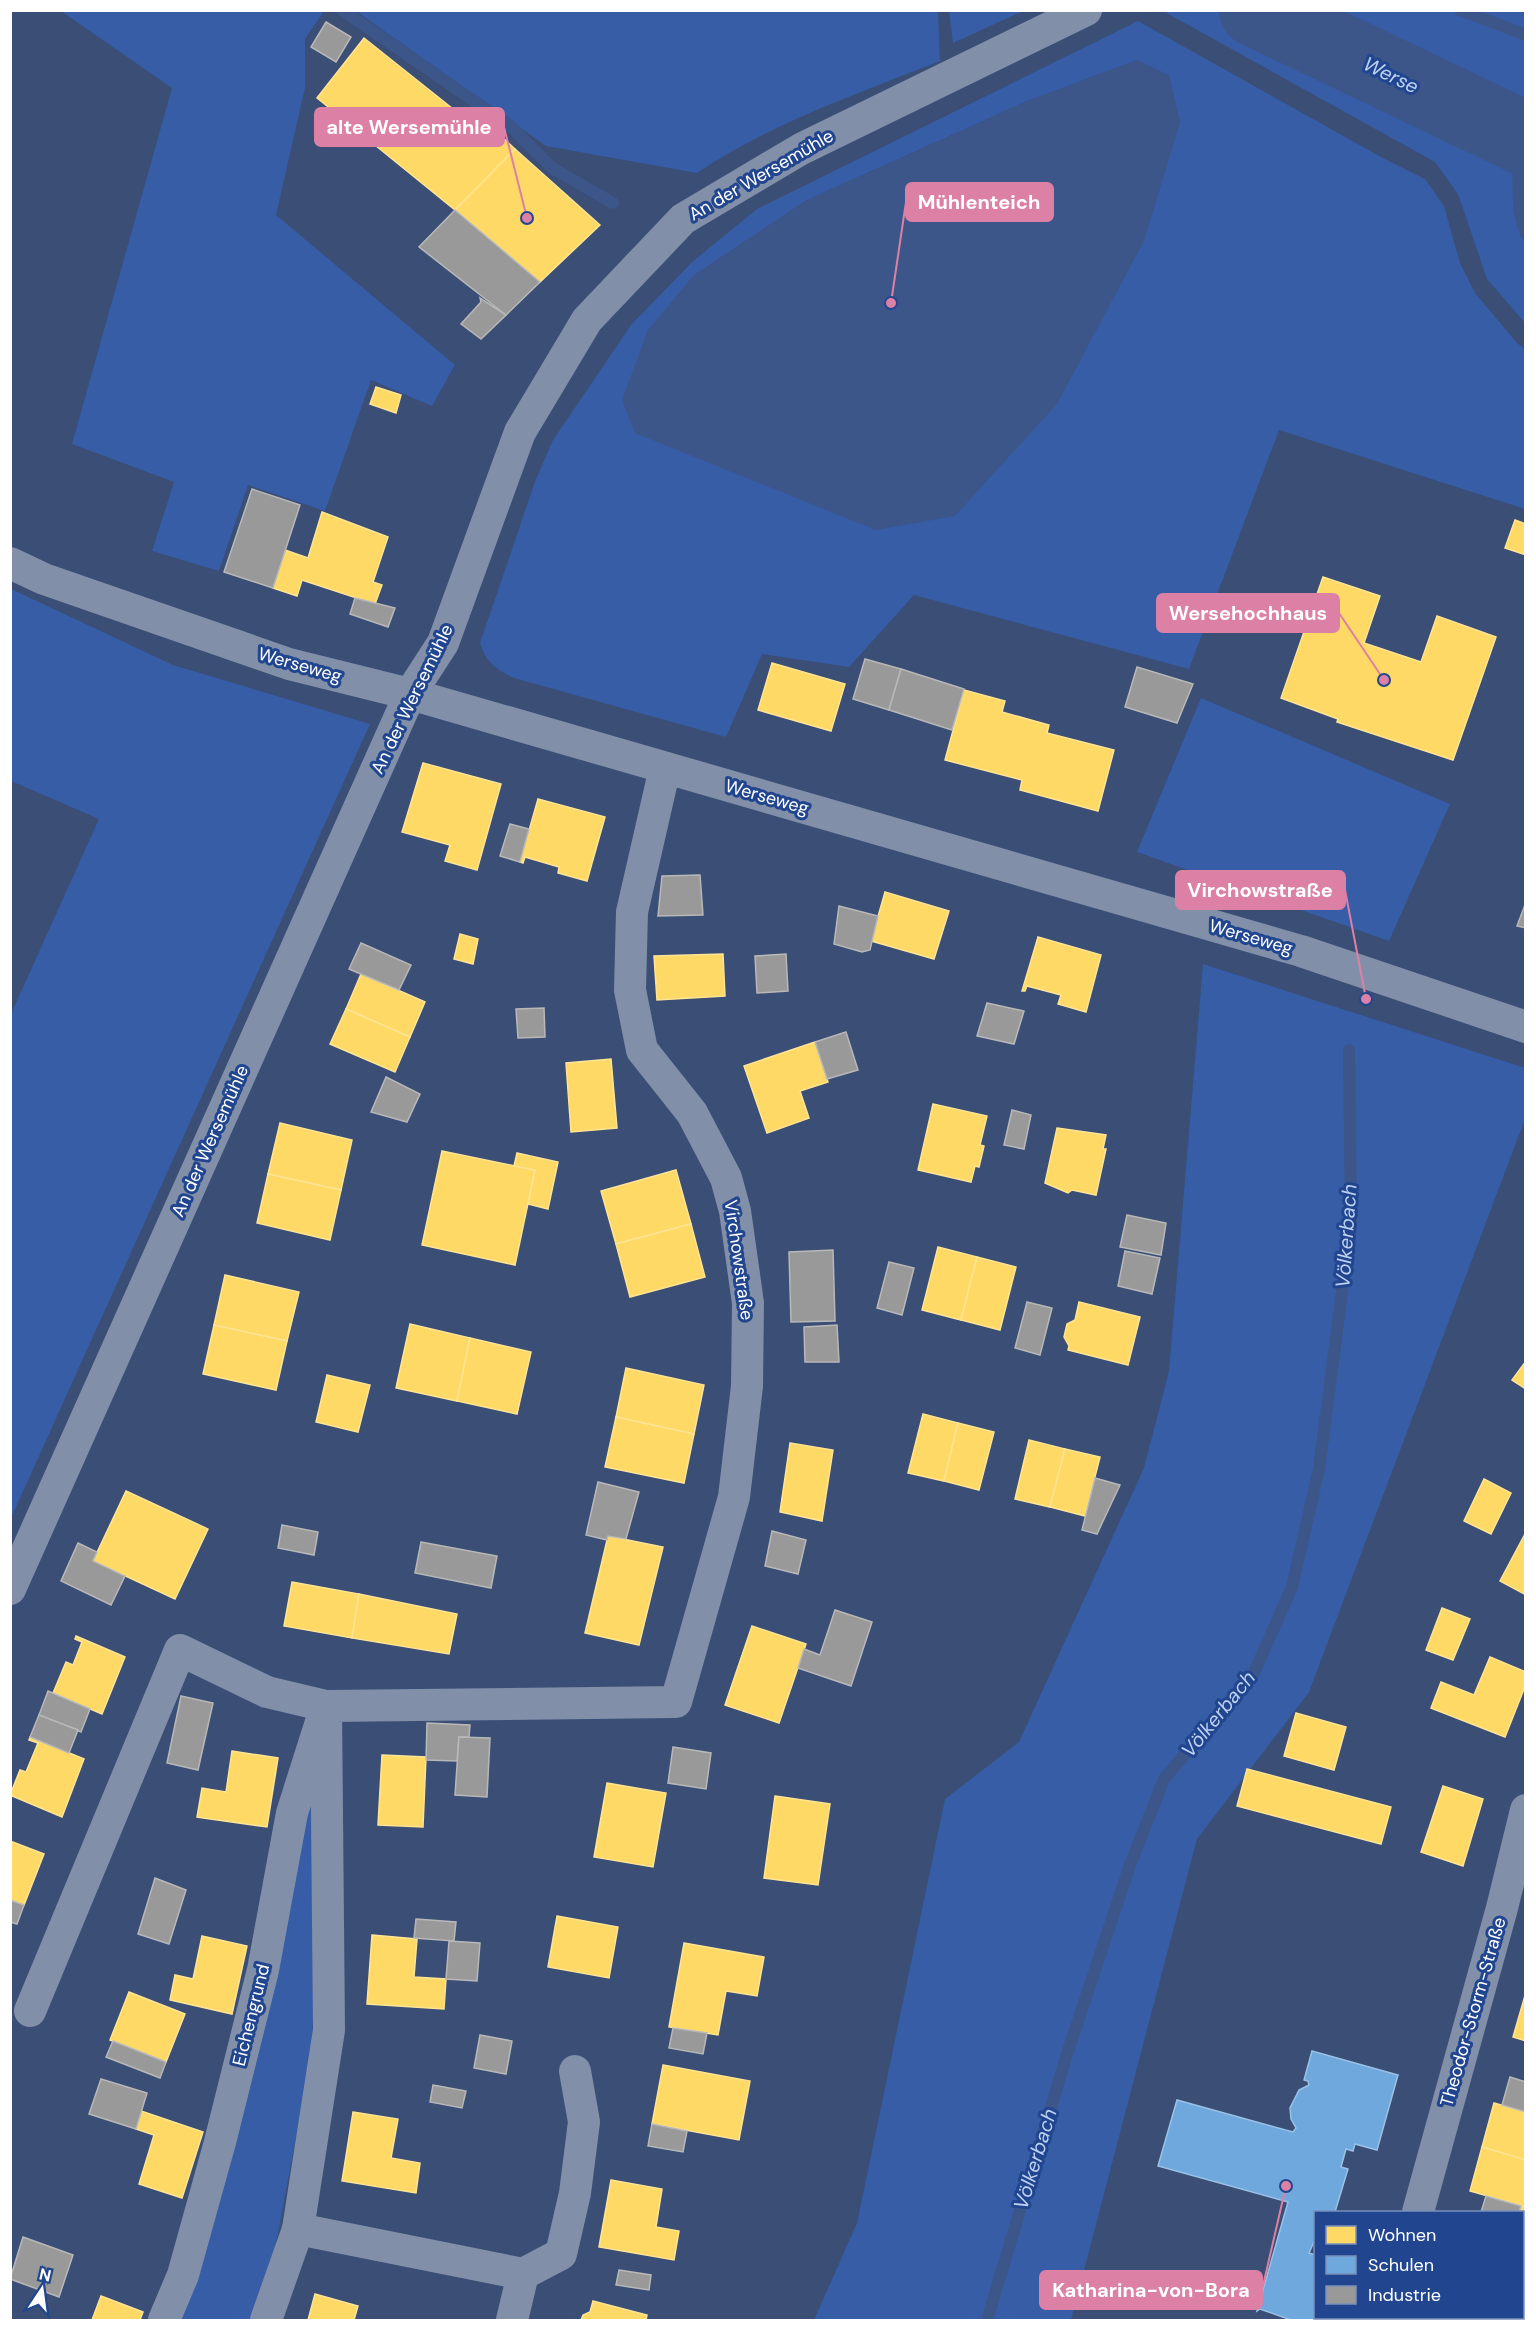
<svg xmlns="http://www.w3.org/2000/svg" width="1536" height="2331" viewBox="0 0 1536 2331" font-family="'DM Sans',sans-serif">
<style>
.green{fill:#365da6;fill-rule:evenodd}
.water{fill:#3c568a}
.homes{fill:#ffd966;stroke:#ffe494;stroke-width:1.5}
.schools{fill:#6fa8dc;stroke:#9ac2e6;stroke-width:1.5}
.industry{fill:#999;stroke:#b8b8b8;stroke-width:1.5}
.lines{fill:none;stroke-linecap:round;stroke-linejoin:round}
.stream{stroke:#3c568a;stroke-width:12}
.river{stroke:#3c568a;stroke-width:74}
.minor{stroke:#818fa9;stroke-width:32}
.labels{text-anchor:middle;stroke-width:6;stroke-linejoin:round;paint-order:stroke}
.street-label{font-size:18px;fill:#fff;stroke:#21468f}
.water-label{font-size:20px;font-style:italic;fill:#bdd1f3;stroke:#21468f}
.leader{fill:none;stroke:#dd80a5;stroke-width:2}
.callout-dot{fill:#dd80a5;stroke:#21468f;stroke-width:2}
.callout{fill:#dd80a5;stroke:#dd80a5;stroke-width:2}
.callout-label{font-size:20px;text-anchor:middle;font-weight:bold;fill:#fff}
</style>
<rect width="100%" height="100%" fill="#3a4e76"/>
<g class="green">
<path d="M61,11H324L305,39V88L276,215L455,365L432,406L371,380L325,511L248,485L219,571L152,551L174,482L72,444L172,88Z"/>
<path d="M356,11H938L940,61C858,94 771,123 697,173L546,146Z"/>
<path d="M949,11V10L1023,11L953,43Z"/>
<path d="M1163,11H1525V323L1487,279L1458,194L1435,162Z"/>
<path d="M1138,21L1381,157L1425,179L1444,206L1460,263L1475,293L1517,343L1525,349V509L1279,430L1189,669L914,595L849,667L762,654L726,737L514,678C496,670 486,662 480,643L536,479L553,440L631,325L692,262L757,209ZM1137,60L805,201L1025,102Z"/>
<path d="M11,589L173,665L370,724L11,1518V1014L99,819L11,781Z"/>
<path d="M1201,698L1450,804L1389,941L1137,852Z"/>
<path d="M1203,964L1525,1068V1119L1309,1692L1197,1839L1071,2320H814L857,2223L945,1799L1019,1742L1144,1468L1169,1371Z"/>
<path d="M312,1800L314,1977L312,2051L273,2260L255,2320H172L286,1877Z"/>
</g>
<path class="water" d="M1137,60L1169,75L1180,122L1144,241L1057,404L955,516L876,530L635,433L622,400L648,330L694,275L805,201L1025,102Z"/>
<g class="homes">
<path d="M364,38L477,128L485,121L515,149L455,210L317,98Z"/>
<path d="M515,149L600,225L540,282L455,210Z"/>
<path d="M376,387L401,395L396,413L370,404Z"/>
<path d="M322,512L388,537L373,582L382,585L375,604L302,580L297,596L273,588L285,550L308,558Z"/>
<path d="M1515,520L1526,524V555L1505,548Z"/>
<path d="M1323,577L1380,596L1364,643L1421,662L1437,616L1496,637L1453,760L1337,722L1338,719L1281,698Z"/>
<path d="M772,663L845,684L831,731L758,710Z"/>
<path d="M964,690L1005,701L1002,712L1049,725L1047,733L1114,750L1098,811L1020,790L1022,780L945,760Z"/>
<path d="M423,763L501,784L477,870L445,861L450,845L402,832Z"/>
<path d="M538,799L605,817L587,881L558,873L559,867L525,857L523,863L520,862Z"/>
<path d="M885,892L949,911L934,959L871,941Z"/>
<path d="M460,934L478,939L473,964L454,959Z"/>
<path d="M1038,937L1101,955L1086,1012L1058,1004L1061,995L1027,986L1025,991H1022Z"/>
<path d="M723,954L725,996L657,1000L654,956Z"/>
<path d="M361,974L425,1002L410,1037L346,1009Z"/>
<path d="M346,1009L410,1037L395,1072L330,1044Z"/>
<path d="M815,1042L828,1082L800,1091L809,1118L767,1133L744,1066Z"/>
<path d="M611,1059L617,1128L571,1132L566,1063Z"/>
<path d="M933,1104L987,1116L980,1145L984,1146L979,1167L975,1166L971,1182L918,1170Z"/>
<path d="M280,1123L352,1140L341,1190L268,1174Z"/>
<path d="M1057,1128L1106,1135L1103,1149H1106L1096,1195L1072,1190L1068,1193L1045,1183Z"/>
<path d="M442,1151L535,1170L515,1265L422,1245Z"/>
<path d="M517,1153L558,1162L548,1209L528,1204L535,1170L514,1166Z"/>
<path d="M676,1170L691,1224L616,1244L601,1191Z"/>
<path d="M268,1174L341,1190L330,1240L257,1223Z"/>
<path d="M691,1224L705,1277L630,1297L616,1244Z"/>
<path d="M938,1247L977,1257L961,1320L922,1310Z"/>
<path d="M977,1257L1016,1267L1000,1330L961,1320Z"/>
<path d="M225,1275L299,1292L287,1341L214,1325Z"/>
<path d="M1079,1302L1140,1317L1128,1365L1068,1350L1069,1346L1064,1337L1067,1324L1075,1320Z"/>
<path d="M410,1324L470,1338L457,1401L396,1388Z"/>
<path d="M214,1325L287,1341L276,1390L203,1374Z"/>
<path d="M470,1338L531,1352L517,1414L457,1401Z"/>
<path d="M1526,1361V1389L1512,1380Z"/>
<path d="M626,1368L704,1385L694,1434L616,1417Z"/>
<path d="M327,1375L370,1385L358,1432L316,1422Z"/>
<path d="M923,1414L958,1423L944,1481L908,1473Z"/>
<path d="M616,1417L694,1434L684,1483L605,1467Z"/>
<path d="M958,1423L994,1432L979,1490L944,1481Z"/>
<path d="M1029,1440L1065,1449L1050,1507L1015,1499Z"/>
<path d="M790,1443L833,1450L822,1521L780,1512Z"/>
<path d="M1065,1449L1100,1457L1085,1516L1050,1507Z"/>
<path d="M1484,1479L1511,1493L1491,1534L1464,1521Z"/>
<path d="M126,1491L208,1529L175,1599L93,1561Z"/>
<path d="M1526,1532V1595L1500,1581Z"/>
<path d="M608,1536L663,1547L639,1645L585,1633Z"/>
<path d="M292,1582L359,1594L352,1638L284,1626Z"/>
<path d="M359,1594L457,1614L449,1654L352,1638Z"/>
<path d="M1442,1608L1470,1619L1453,1660L1426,1650Z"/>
<path d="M752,1626L806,1644L779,1723L725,1705Z"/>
<path d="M76,1636L125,1657L102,1714L53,1693L66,1662L73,1665L82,1642L75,1639Z"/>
<path d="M1490,1657L1526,1672V1684L1505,1737L1431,1708L1441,1682L1474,1695Z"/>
<path d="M1296,1713L1346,1727L1334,1770L1284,1756Z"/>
<path d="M30,1737L84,1759L62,1817L10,1795L20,1770L26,1772L38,1743L29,1740Z"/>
<path d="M232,1751L278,1758L267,1827L197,1817L202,1788L226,1792Z"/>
<path d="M382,1755L426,1757L423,1827L378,1825Z"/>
<path d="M1247,1769L1391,1807L1381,1844L1237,1806Z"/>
<path d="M607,1783L666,1793L653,1867L594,1857Z"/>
<path d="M1443,1786L1483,1799L1463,1866L1421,1852Z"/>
<path d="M775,1796L830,1804L818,1885L764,1878Z"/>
<path d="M10,1841L44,1854L24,1905L10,1900Z"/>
<path d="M557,1916L618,1927L609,1978L548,1967Z"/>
<path d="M372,1935L417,1939L414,1977L446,1979L444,2009L367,2004Z"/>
<path d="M202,1936L247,1946L232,2014L170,2000L175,1975L193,1979Z"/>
<path d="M684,1943L764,1957L757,1996L726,1991L718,2035L669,2027Z"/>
<path d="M129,1992L185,2014L166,2062L110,2040Z"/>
<path d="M1526,1992V2041L1513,2037Z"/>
<path d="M663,2065L750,2081L739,2140L652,2124Z"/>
<path d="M1494,2103L1526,2112V2160L1482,2147Z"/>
<path d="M141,2111L203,2132L182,2198L139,2184L154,2135L136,2129Z"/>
<path d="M353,2112L398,2119L391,2158L420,2163L416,2193L342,2181Z"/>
<path d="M1482,2147L1526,2160V2207L1470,2191Z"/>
<path d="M611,2180L662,2189L656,2227L679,2231L674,2260L599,2247Z"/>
<path d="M1521,2206L1526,2207V2230L1522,2229V2212H1519Z"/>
<path d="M1522,2229L1526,2230V2249L1522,2248Z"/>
<path d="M315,2294L358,2306L354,2320H308Z"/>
<path d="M101,2296L143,2312L140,2320H92Z"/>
<path d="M593,2301L647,2315L646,2320H581L583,2315L590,2312Z"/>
<path d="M1491,2318H1521L1520,2320Z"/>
</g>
<path class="schools" d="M1312,2051L1398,2075L1377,2150L1355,2144L1353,2151L1346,2149L1341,2167L1348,2169L1335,2212H1316V2237L1309,2253L1316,2255V2318H1329L1328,2320H1291L1260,2309L1257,2311L1288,2202L1158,2166L1177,2100L1293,2132L1296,2128L1291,2119L1290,2108L1299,2090L1309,2085L1308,2081L1304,2080Z"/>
<g class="industry">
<path d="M326,22L351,37L336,62L311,47Z"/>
<path d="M455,210L540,282L506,315L419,247Z"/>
<path d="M480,298L506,315L481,339L461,324L481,302Z"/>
<path d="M252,489L300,505L273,588L224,572Z"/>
<path d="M355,598L395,608L388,627L350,614Z"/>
<path d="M865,659L901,669L889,710L853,699Z"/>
<path d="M1137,667L1193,684L1177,723L1125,707Z"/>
<path d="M901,669L964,689L952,730L889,710Z"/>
<path d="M510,824L529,829L520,862L500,856Z"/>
<path d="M700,875L703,915L658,916L662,876Z"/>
<path d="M1526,902V928L1517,926Z"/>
<path d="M839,906L878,916L870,950L862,952L834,944Z"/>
<path d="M361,943L411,965L399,990L349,969Z"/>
<path d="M786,954L788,991L757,993L755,956Z"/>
<path d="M987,1003L1024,1011L1014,1044L977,1036Z"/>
<path d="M544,1008L545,1037L518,1038L516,1009Z"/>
<path d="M846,1032L858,1070L827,1079L815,1042Z"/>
<path d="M386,1077L420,1094L407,1122L371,1112Z"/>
<path d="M1012,1110L1031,1115L1024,1149L1004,1145Z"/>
<path d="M1127,1215L1166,1223L1161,1255L1120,1247Z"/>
<path d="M833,1250L835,1321L791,1322L789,1252Z"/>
<path d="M1125,1251L1160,1258L1152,1294L1118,1286Z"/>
<path d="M889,1262L914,1268L902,1315L877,1308Z"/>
<path d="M1027,1302L1052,1308L1040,1355L1015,1348Z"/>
<path d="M837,1325L839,1362H805L804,1327Z"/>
<path d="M1095,1478L1120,1485L1097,1534L1082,1530Z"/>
<path d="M598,1482L639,1492L626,1539L608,1536L607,1540L586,1535Z"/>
<path d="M282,1525L318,1532L314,1555L278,1548Z"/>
<path d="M772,1531L806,1540L798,1574L765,1566Z"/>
<path d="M421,1542L497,1556L491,1588L415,1573Z"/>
<path d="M78,1543L97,1552L93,1561L125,1576L111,1605L61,1581Z"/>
<path d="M835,1610L872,1622L851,1686L798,1668L804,1649L820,1655Z"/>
<path d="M48,1691L90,1709L81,1732L39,1715Z"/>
<path d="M181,1696L213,1703L198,1770L167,1763Z"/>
<path d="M39,1715L78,1730L69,1753L30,1737Z"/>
<path d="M427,1723L470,1725L469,1737H459L457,1761L426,1760Z"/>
<path d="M459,1737L490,1738L487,1797L455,1795Z"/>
<path d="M673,1747L711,1753L706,1789L668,1783Z"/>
<path d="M155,1878L186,1890L169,1944L138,1934Z"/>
<path d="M10,1900L24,1905L17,1924L10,1922Z"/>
<path d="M416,1919L456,1922L454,1941L414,1938Z"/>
<path d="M449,1941L480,1943L477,1981L446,1979Z"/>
<path d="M673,2028L707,2033L703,2054L669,2048Z"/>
<path d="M480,2035L512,2041L506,2074L474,2068Z"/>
<path d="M113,2041L166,2062L160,2078L106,2057Z"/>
<path d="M1510,2077L1526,2082V2112L1502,2105Z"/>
<path d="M101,2079L147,2093L136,2129L89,2114Z"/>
<path d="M433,2085L466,2091L462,2108L430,2102Z"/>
<path d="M652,2124L687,2131L683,2152L648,2146Z"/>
<path d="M1486,2196L1521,2206L1519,2212H1481Z"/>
<path d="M23,2237L73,2255L59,2297L10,2279Z"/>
<path d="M619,2270L651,2275L649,2290L616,2285Z"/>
</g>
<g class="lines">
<g class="stream">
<path d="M342,10L509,125L552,168L613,203"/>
<path d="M1460,10L1526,35"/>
<path d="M1291,28L1316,10"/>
<path d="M1518,136L1519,211L1526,234"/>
<path d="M987,2320L1067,2054L1130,1865L1164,1779L1253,1675L1292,1587L1319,1469L1351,1223L1349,1050"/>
</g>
<path class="river" d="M1256,10L1526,139"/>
<g class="minor">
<path d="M10,563L44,579L289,664L410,694L1301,951L1526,1027"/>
<path d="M10,1589L410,694L443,643L520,432L587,320L683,219L801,149L1086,10"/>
<path d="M30,2011L180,1650L267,1692L326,1706L292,1813L263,1970L220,2142L183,2275L164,2320"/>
<path d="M1418,2212L1502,1908L1526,1810"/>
<path d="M298,2229L523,2274L561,2254L575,2193L584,2122L575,2071"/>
<path d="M266,2320L298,2229L329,2030L326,1706L676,1702L734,1497L747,1386L748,1303L735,1211L726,1178L692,1113L642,1050L630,990L632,912L665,768"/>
<path d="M512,2320L523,2274"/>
<path d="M1387,2320L1388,2318"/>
</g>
</g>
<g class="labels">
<g class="street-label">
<text transform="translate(761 175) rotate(-30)" y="6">An der Wersemühle</text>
<text transform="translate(300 665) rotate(16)" y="6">Werseweg</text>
<text transform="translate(412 699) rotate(-64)" y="6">An der Wersemühle</text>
<text transform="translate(767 797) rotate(16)" y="6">Werseweg</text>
<text transform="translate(1251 937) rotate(16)" y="6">Werseweg</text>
<text transform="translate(210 1141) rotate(-66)" y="6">An der Wersemühle</text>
<text transform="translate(739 1260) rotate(82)" y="6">Virchowstraße</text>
<text transform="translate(1473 2012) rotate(-74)" y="6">Theodor-Storm-Straße</text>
<text transform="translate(251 2015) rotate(-76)" y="6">Eichengrund</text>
</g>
<g class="water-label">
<text transform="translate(1391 75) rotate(26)" y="7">Werse</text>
<text transform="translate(1346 1236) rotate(-86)" y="7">Völkerbach</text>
<text transform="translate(1218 1714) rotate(-51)" y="7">Völkerbach</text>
<text transform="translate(1035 2159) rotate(-73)" y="7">Völkerbach</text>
</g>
</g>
<path class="leader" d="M527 218L504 127M891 303L906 202M1384 680L1339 613M1366 999L1345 890M1286 2186L1262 2290"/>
<g class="callout-dot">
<circle cx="527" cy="218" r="6"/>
<circle cx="891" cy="303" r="6"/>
<circle cx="1384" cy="680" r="6"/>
<circle cx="1366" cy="999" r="6"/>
<circle cx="1286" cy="2186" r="6"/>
</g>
<g class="callout">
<rect x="315" y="108" width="189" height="38" rx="6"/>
<rect x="906" y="183" width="147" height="38" rx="6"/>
<rect x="1157" y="594" width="182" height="38" rx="6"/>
<rect x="1176" y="871" width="169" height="38" rx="6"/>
<rect x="1040" y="2271" width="222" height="38" rx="6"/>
</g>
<g class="callout-label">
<text x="409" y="134">alte Wersemühle</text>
<text x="979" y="209">Mühlenteich</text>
<text x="1248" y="620">Wersehochhaus</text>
<text x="1260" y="897">Virchowstraße</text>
<text x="1151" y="2297">Katharina-von-Bora</text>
</g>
<rect width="1536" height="2331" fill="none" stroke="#ffffff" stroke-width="24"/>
<rect x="1314" y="2211" width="210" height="108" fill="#21468f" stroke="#7a90bc" stroke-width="1.5"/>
<rect x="1326" y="2226" width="30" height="18" fill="#ffd966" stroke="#7a90bc" stroke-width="1.5"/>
<text x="1368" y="2241" font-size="18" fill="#ffffff">Wohnen</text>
<rect x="1326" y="2256" width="30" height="18" fill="#6fa8dc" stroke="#7a90bc" stroke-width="1.5"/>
<text x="1368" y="2271" font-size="18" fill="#ffffff">Schulen</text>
<rect x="1326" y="2286" width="30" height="18" fill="#999999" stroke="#7a90bc" stroke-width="1.5"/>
<text x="1368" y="2301" font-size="18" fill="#ffffff">Industrie</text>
<g transform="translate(42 2289) rotate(13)" stroke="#21468f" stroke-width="4.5" paint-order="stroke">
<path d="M0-4.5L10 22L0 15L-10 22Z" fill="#ffffff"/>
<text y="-9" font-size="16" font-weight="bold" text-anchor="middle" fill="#ffffff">N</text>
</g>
</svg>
